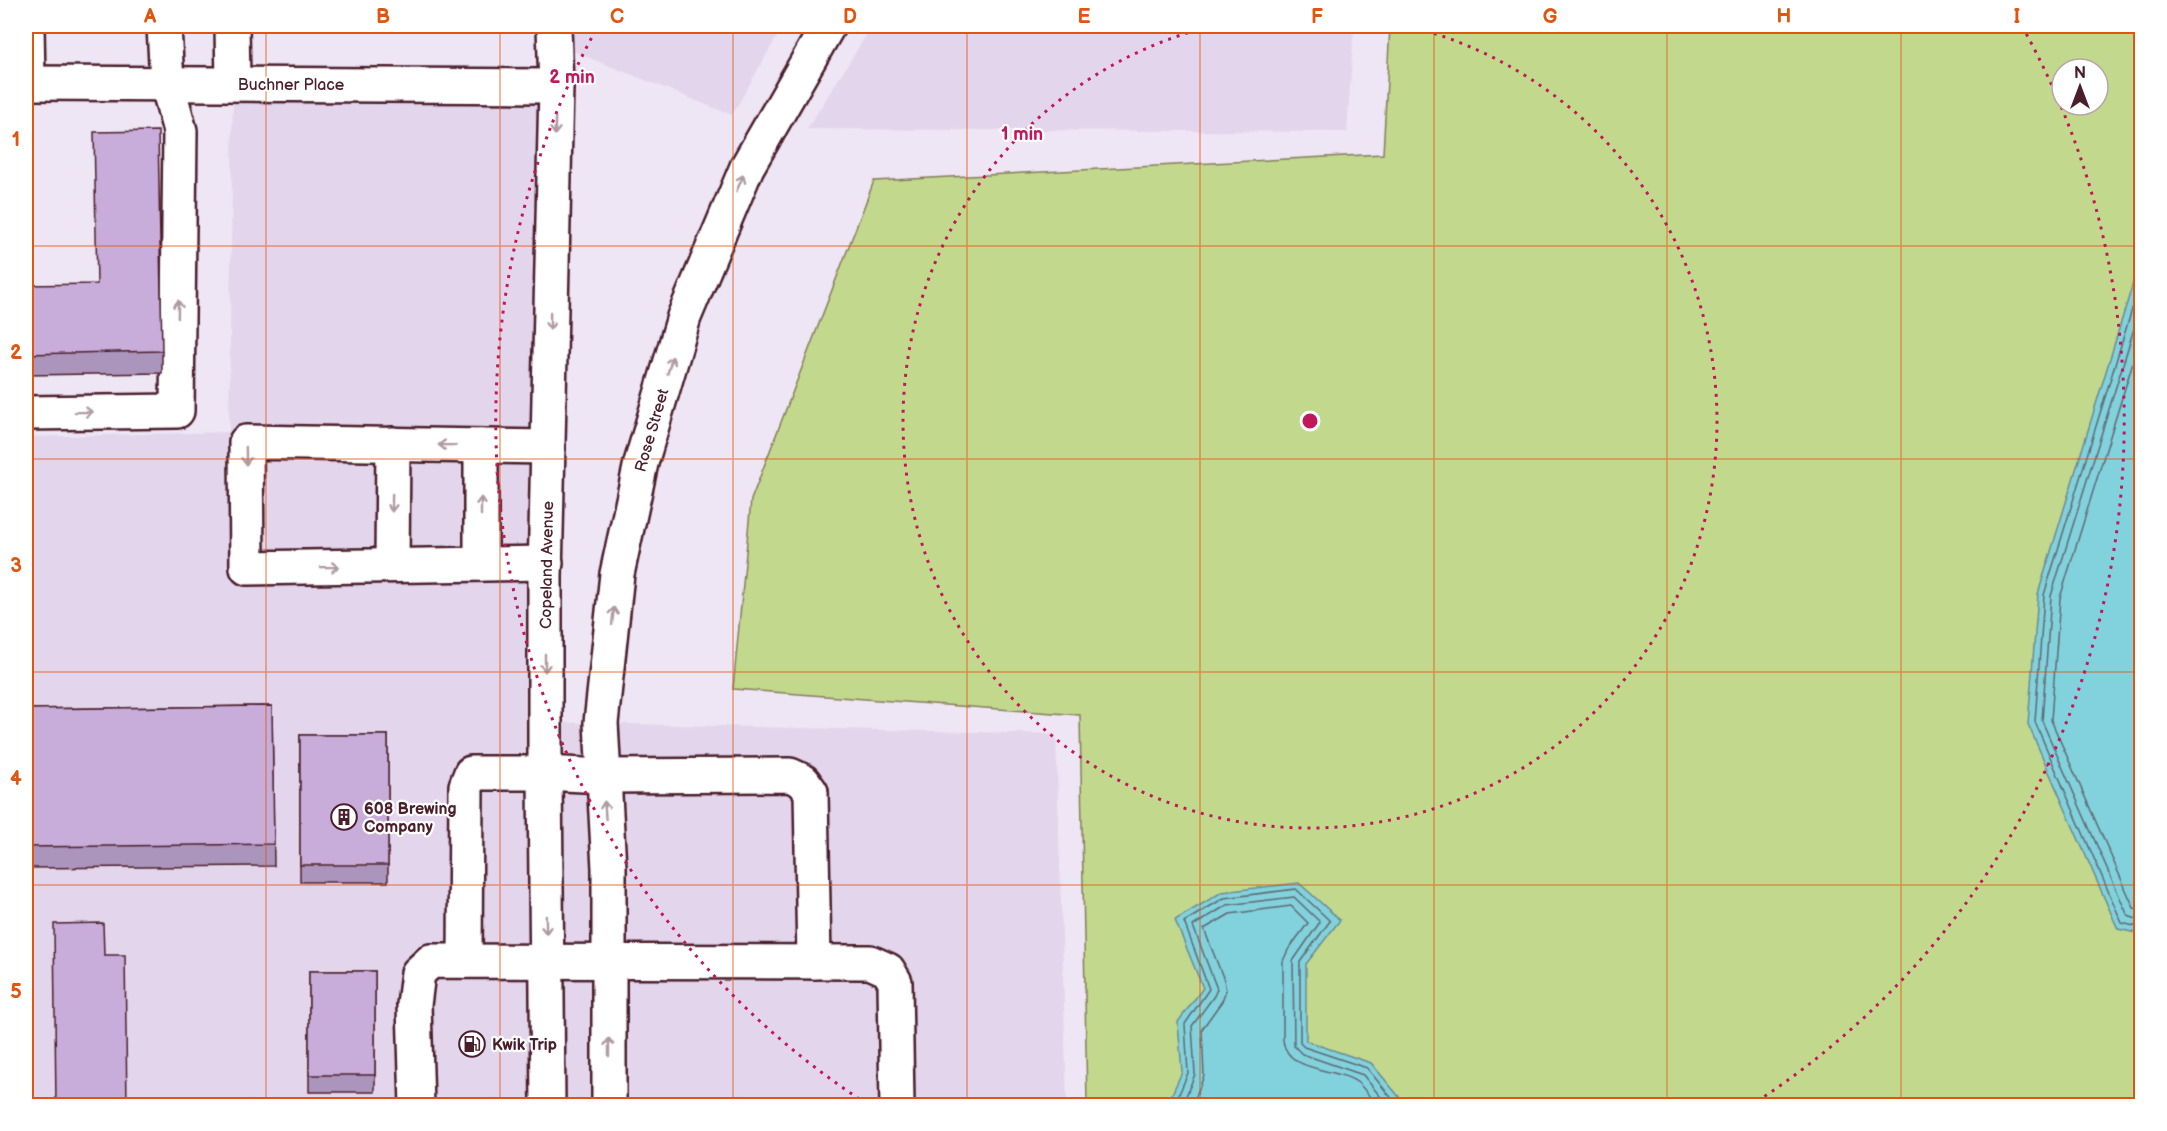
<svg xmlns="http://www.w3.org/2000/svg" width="2167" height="1131" viewBox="0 0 2167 1131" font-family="'Balsamiq Sans',sans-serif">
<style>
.built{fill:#e3d5ec}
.green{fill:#c2d88d;stroke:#867c5c;stroke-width:1.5;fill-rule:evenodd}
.water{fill:#81d2dc;stroke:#6b8a95;stroke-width:1.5}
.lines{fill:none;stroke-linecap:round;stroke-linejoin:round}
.shore{stroke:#606772;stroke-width:1.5}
.minor-casing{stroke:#4a1f2b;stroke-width:38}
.highway-casing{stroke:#4a1f2b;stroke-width:38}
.minor{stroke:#fff;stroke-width:33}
.highway{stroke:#fff;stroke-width:33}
.wall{fill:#ac95bc;stroke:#4a1f2b;stroke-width:1.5}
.building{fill:#c8addb;stroke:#4a1f2b;stroke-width:1.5}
.oneway{stroke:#ae9aa0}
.grid{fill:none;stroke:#e0560e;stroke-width:1.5;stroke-opacity:0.55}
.ring{fill:none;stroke:#c2185b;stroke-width:3;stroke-dasharray:3 6}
.labels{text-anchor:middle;stroke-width:4.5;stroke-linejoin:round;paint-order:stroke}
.street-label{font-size:16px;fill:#4a1f2b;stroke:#fff}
.poi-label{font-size:16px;font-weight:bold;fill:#4a1f2b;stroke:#fff;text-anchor:start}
.centre{fill:#c2185b;stroke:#fff;stroke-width:3}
.ring-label{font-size:18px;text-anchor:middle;font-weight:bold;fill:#c2185b;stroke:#fff;stroke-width:4.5;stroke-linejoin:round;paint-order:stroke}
.neatline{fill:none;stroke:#e0560e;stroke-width:2}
.grid-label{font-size:20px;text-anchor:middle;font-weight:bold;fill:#e0560e}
</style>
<rect width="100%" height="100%" fill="#eee6f4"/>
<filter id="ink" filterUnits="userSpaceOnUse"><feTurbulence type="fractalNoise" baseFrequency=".0167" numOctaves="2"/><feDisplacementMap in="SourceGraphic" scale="12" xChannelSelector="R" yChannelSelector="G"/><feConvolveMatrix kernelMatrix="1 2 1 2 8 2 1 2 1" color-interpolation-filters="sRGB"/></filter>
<g filter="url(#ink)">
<g class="built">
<path d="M554,26H783L732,115L555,44Z"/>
<path d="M872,26H1354L1347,132L807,129Z"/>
<path d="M233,83L556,86L540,722L1056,734L1067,1105H26V437L229,432Z"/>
</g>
<path class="green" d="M1390,26H2141V1105H1087L1080,715L733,689L751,500L874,181L1383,154ZM2062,69H2098V105H2062Z"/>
<g class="water">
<path d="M2141,257V934L2118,929L2028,724L2038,594Z"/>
<path d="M1299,883L1340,920L1306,964V1041L1371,1063L1406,1105H1167L1182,1072L1178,1022L1203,988L1175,920L1222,892Z"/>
</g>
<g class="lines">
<g class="shore">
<path d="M2142,277L2044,595L2035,722L2122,923L2142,928"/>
<path d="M2142,303L2051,596L2042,721L2128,916L2142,921"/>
<path d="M2142,333L2060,598L2051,720L2134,908L2142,911"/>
<path d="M1174,1106L1188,1073L1185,1024L1209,989L1184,922L1224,898L1296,889L1330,921L1300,962V1043L1304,1047L1367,1068L1398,1106"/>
<path d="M1182,1106L1195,1074L1192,1026L1214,996L1217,989L1193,926L1227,905L1294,897L1320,922L1293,961L1294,1046L1302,1054L1363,1075L1388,1106"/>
<path d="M1192,1106L1204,1076L1202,1029L1222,1001L1226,990L1224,980L1204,929L1230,914L1291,906L1308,923L1288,950L1283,961V1040C1287,1074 1338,1067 1358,1083C1365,1089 1371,1099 1377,1106"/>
</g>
<g class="minor-casing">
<g id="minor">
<path d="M27,26L28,83"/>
<path d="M232,26L233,83"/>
<path d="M26,83L556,86"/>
<path d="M26,413L177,411L180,131L167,83L164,26"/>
<path d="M481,446V564"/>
<path d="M546,563L247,568L246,442L548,447"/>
<path d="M392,565L393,444"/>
<path d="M465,961L466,786L471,773H545L603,776L790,775L803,781L811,792L814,962"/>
<path d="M417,1106L414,1005L418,973L431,961L870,962L888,970L895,982L897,1106"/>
</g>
</g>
<g class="highway-casing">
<g id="highway">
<path d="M548,1106L545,773V577L556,86L554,26"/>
<path d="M609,1106V868L601,723L617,574L641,463L684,317L747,167L828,26"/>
</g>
</g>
<use href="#minor" class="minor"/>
<use href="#highway" class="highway"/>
</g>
<g class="wall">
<path d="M26,285L162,351V373L26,375Z"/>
<path d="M272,706L274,866L26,868V709Z"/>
<rect x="300" y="735" width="88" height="147"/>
<rect x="309" y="971" width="66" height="121"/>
</g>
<g class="building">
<path d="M158,131L162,351L26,354V285L97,284L94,132Z"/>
<path d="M272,706L274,844L26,847V709Z"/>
<rect x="300" y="735" width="88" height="130"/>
<path d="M103,923L104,955H125L127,1106H56L54,924Z"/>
<rect x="309" y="971" width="66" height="104"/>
</g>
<defs><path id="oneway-shaft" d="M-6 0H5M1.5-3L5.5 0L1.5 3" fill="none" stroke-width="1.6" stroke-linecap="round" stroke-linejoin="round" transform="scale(1.5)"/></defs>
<g class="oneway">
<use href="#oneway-shaft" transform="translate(555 126) rotate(91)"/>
<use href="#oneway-shaft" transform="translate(740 183) rotate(-67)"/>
<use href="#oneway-shaft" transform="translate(178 309) rotate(-89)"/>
<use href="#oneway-shaft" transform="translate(550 321) rotate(91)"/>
<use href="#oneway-shaft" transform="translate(670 365) rotate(-74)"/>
<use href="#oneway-shaft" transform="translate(84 412) rotate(-1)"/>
<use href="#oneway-shaft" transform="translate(447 445) rotate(-179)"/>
<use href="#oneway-shaft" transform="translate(246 456) rotate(89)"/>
<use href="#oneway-shaft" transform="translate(392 503) rotate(91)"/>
<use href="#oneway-shaft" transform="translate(481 506) rotate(-90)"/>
<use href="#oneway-shaft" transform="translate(330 567) rotate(-1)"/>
<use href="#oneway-shaft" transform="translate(613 616) rotate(-84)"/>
<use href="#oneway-shaft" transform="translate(545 663) rotate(90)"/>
<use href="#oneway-shaft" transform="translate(605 810) rotate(-94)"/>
<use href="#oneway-shaft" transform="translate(546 925) rotate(89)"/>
<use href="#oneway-shaft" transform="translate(609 1047) rotate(-90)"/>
</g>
</g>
<path class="grid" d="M266,26V1106M500,26V1106M733,26V1106M967,26V1106M1200,26V1106M1434,26V1106M1667,26V1106M1901,26V1106M26,246H2142M26,459H2142M26,672H2142M26,885H2142"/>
<g class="ring">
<path d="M1408 26A407 407 0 1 1 1212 26"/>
<path d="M867 1104A814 814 0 0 1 598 26M2022 26A814 814 0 0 1 1753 1104"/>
</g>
<defs>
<g id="building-ring" transform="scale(1.35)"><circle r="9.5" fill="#fff" stroke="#4a1f2b" stroke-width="1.5"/><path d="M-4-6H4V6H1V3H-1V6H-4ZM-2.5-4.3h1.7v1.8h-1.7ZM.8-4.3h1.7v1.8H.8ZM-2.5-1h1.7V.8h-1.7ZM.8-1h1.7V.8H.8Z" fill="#4a1f2b"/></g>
<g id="fuel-ring" transform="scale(1.35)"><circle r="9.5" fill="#fff" stroke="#4a1f2b" stroke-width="1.5"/><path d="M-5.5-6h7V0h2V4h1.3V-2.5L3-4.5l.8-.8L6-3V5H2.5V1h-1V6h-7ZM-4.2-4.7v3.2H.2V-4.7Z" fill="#4a1f2b"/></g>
</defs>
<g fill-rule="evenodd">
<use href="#building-ring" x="344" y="817"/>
<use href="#fuel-ring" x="472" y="1044"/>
</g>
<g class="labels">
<g class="street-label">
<text x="291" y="90">Buchner Place</text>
<text transform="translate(651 430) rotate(-74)" y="6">Rose Street</text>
<text transform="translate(546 565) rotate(-89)" y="6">Copeland Avenue</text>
</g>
<g class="poi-label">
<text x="364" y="814">608 Brewing<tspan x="364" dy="18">Company</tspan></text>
<text x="492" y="1050">Kwik Trip</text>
</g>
</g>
<circle cx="1310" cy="421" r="9" class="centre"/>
<g class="ring-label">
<text x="572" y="83">2 min</text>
<text x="1022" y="140">1 min</text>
</g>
<rect width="2167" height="1131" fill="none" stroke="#fff" stroke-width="66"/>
<g transform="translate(2080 87)"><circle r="28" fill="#ffffff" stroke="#b7a5aa" stroke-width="1.5"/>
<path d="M0-4.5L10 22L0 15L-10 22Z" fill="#4a1f2b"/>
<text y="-9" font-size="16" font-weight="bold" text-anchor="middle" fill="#4a1f2b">N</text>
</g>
<rect x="33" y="33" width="2101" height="1065" class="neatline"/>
<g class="grid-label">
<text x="150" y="23">A</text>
<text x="383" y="23">B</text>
<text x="617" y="23">C</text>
<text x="850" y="23">D</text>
<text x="1084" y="23">E</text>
<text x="1317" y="23">F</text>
<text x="1550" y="23">G</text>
<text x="1784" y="23">H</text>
<text x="2017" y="23">I</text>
<text x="16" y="146">1</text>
<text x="16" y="359">2</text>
<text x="16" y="572">3</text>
<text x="16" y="785">4</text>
<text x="16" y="998">5</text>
</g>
</svg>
